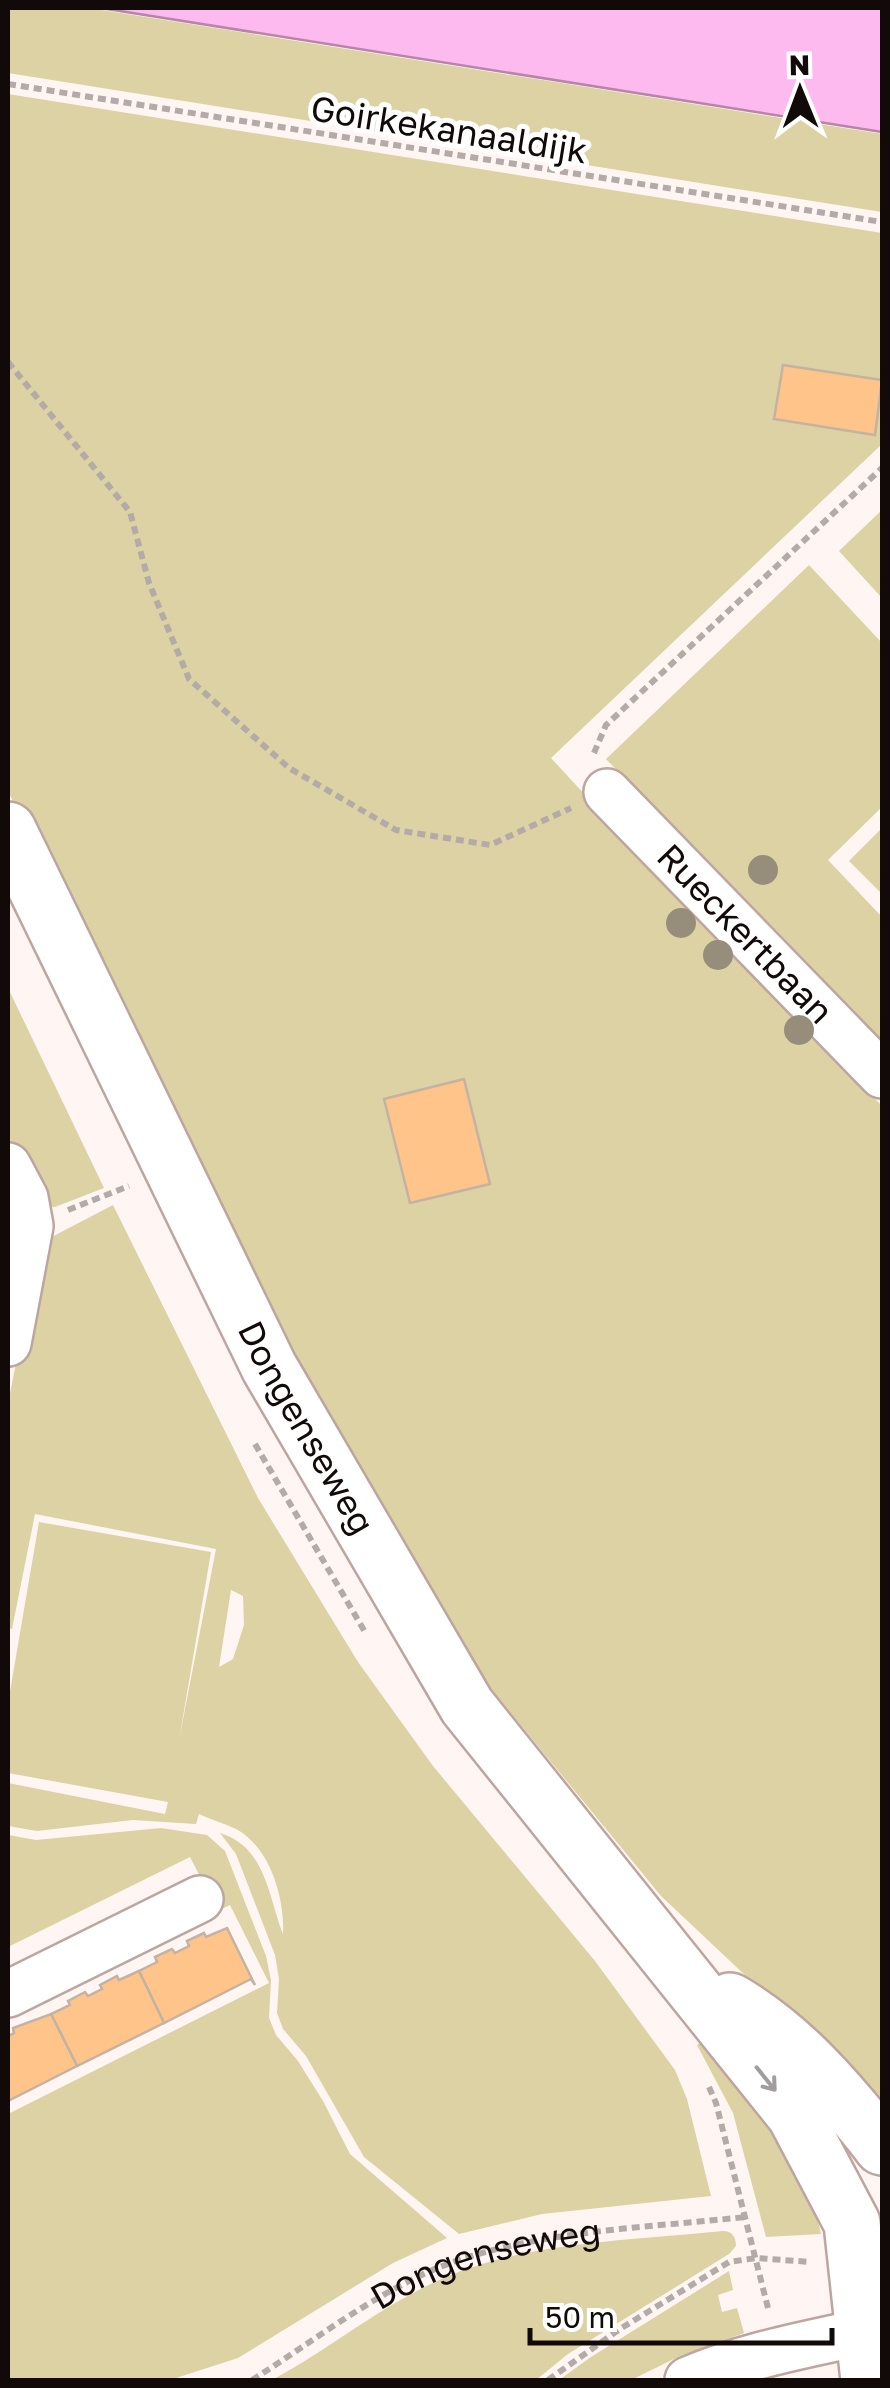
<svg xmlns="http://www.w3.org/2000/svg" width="890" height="2388" viewBox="0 0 890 2388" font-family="'Golos Text',sans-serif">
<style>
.green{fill:#dcd2a4;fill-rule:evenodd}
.water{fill:#fcbaee;stroke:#b685a9;stroke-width:2.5}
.building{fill:#fec489;stroke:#c3b3a3;stroke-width:2.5}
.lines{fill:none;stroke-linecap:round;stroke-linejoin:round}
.minor-casing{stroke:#bda6a0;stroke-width:50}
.major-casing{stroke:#bda6a0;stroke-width:60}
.path{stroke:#b4aba8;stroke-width:6;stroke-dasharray:8 5;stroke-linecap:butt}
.minor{stroke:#fff;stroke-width:45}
.major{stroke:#fff;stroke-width:55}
.tree{fill:#968e7a}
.oneway{stroke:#a09d9c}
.labels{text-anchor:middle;stroke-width:10;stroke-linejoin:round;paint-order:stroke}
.street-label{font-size:35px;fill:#110a08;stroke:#fff}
</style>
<rect width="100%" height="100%" fill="#fff5f2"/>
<g class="green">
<path d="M8,8H89L882,134V212L8,73Z"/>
<path d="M8,94L882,233V444L551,758L748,971L882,1106V2121L830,2055L661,1896L496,1695L376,1525L273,1345L8,791Z"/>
<path d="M882,510V598L839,551Z"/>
<path d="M809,565L882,643V807L828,860L882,917V1047L606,759Z"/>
<path d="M882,828V894L849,861Z"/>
<path d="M8,988L104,1188L55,1207L44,1206L8,1139Z"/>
<path d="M113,1205L258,1498L358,1662L433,1766L595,1961L675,2070L687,2099L711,2196L542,2214L459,2234L364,2157L306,2056L283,2029L277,2013L279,1979L275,1955L236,1854L220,1833C266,1847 268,1896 283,1934C285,1899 270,1847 236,1829C224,1823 211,1820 199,1814L196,1824L133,1820L37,1831L8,1826V1783L165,1814L168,1802L8,1773V1703L39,1522L211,1552L179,1740L216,1549L35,1514L12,1629L8,1628V1404L38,1251L46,1240ZM231,1590L243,1596L244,1625L233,1659L219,1667Z"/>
<path d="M161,1828L207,1835L225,1851L266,1956L271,1980L269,2018L276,2035L298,2061L323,2101L350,2154L447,2238L393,2263L238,2358L170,2380H8V2114L269,1983L230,1905L215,1912L216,1907L190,1857L8,1947V1835L36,1840Z"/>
<path d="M705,2039C741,2091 810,2174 821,2234L766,2237L733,2113L697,2045Z"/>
<path d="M723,2231C732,2231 736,2237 736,2246L729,2254L568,2354L536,2380H272C328,2350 378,2308 437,2281C525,2241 628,2241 723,2231Z"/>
<path d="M729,2271L733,2290L718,2295L722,2312L737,2308L744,2333L678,2357L631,2380H559L591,2357Z"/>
</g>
<path class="water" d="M101,8H882V132Z"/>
<g class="building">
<path d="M783,365L882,380L875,435L774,419Z"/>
<path d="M464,1079L490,1184L410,1203L384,1099Z"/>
<path d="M227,1928L255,1985L251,1979L164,2023L139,1971L157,1962L155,1957L172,1949L175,1953L189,1946L187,1941L204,1933L206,1937Z"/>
<path d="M139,1971L164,2023L77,2066L51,2014L70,2005L68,2001L85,1992L88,1996L102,1989L100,1985L117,1976L119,1980Z"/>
<path d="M51,2014L77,2066L8,2101V2036L14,2033L13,2028Z"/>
</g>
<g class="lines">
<g class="minor-casing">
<g id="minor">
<path id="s2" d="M607,792L882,1075"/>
<path d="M8,1166L25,1198L30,1226L8,1343"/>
<path d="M8,1994L200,1899"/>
<path d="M688,2380C744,2356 803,2345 863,2332"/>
</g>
</g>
<g class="major-casing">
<g id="major">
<path id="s3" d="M8,830L269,1367L467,1706L795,2115L852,2223L869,2380"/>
<path d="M730,2001C790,2035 840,2093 882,2147"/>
</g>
</g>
<g class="path">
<path d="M8,84L882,222"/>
<path d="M8,362L130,512L149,583L189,679L289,768L396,830L490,845L571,808"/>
<path d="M594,753L606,725L882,468"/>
<path d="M68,1210L129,1186"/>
<path d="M255,1444L365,1632"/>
<path d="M709,2087L716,2103L769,2312"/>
<path id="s1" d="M252,2380C319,2338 388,2282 465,2258C554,2230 653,2227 746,2217"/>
<path d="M548,2380L620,2329L729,2262L756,2258L811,2262"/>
</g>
<use href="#minor" class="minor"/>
<use href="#major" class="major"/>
</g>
<g class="tree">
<circle cx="763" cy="870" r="15"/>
<circle cx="681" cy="923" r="15"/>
<circle cx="718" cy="955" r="15"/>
<circle cx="799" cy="1030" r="15"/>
</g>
<defs><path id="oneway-shaft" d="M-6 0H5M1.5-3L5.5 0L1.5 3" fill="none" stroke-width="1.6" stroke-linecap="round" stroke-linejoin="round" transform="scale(2.5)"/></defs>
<use class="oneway" href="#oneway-shaft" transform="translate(766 2079) rotate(51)"/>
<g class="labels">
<g class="street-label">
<text transform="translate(449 130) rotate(9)" y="12">Goirkekanaaldijk</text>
<text dy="12" stroke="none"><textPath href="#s2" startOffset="198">Rueckertbaan</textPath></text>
<text dy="12" stroke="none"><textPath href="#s3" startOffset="668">Dongenseweg</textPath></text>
<text dy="12" stroke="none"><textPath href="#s1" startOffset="265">Dongenseweg</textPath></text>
</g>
</g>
<rect width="890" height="2388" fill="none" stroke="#110a08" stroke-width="20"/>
<g transform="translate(800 90) rotate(359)" stroke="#ffffff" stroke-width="8" paint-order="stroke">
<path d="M0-8L18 38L0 25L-18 38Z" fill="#110a08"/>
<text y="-15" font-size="28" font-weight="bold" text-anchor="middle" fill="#110a08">N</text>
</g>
<path d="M530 2328v15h302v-15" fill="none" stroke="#110a08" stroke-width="5"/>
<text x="545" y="2328" font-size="30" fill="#110a08" stroke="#ffffff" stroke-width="8" paint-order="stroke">50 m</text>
</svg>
